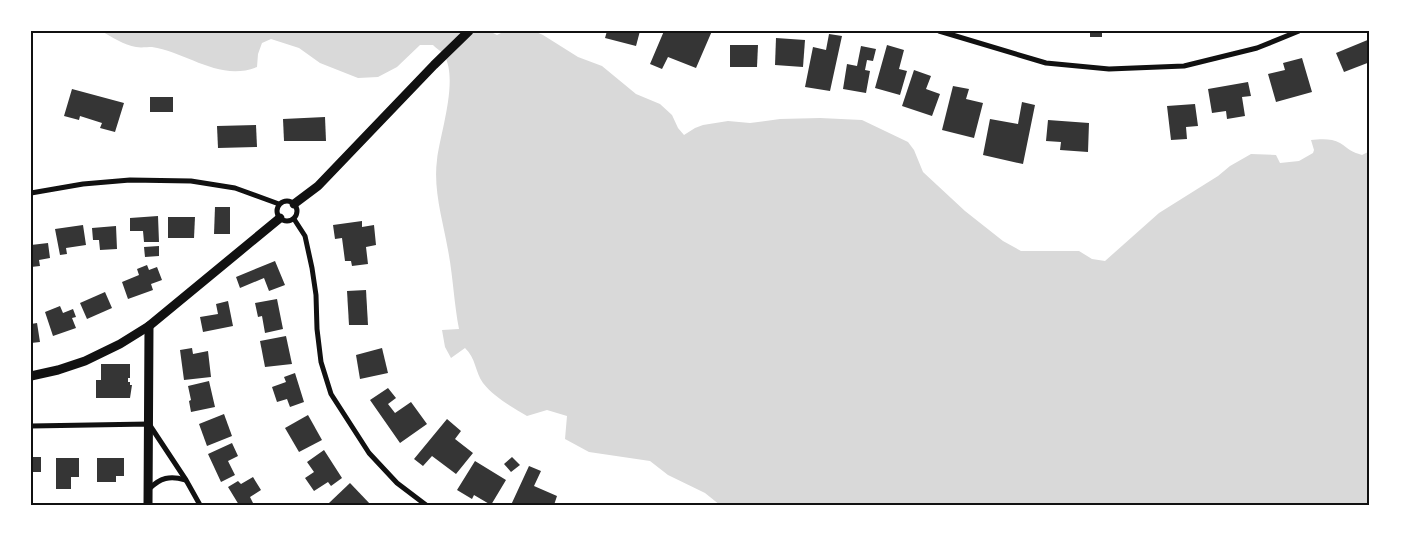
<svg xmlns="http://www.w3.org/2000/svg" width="1401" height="536" viewBox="0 0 1401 536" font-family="Figtree,sans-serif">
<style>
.water{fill:#d9d9d9}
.building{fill:#353535}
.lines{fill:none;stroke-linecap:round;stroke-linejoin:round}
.minor{stroke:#111;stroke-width:5}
.tertiary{stroke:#111;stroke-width:9}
.neatline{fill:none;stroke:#111;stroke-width:2}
</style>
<rect width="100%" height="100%" fill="#fff"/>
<path class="water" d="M101,31H489L497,35L505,31H534L543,35L578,57L602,66L636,94L660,104L672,115L678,128L684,135L695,128L703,125L728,121L750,123L780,119L820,118L862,120L908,142L914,150L923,172L965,211L1003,241L1021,251H1079L1092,259L1105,261L1159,213L1218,176L1230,166L1251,154L1276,155L1280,163L1299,161L1313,153L1314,150L1311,140C1320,139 1332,138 1340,143C1349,149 1351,152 1362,155L1370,151V505H720L705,493L668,475L650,461L589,452L565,439L567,416L547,410L527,416C512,407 494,397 483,383C475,372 476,358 465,348L451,358L445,347L442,330L459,329C454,303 453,276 448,250C443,221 433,190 437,160C440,134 459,79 444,55C442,52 436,48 433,45H420L397,67L378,77L358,78L320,63L299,48L271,39L262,43L258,54L257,67C219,82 187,52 152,47C147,47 141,48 136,47C124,45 112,37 101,31Z"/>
<g class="building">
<path d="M607,31H640L636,46L605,38Z"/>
<path d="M664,31H712L696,68L668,57L662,69L650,64Z"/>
<rect x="1090" y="31" width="12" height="6"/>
<path d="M829,34L842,36L830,91L805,87L813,47L826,50Z"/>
<path d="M776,38L805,40L803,67L775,65Z"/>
<path d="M1370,39V62L1344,72L1336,53Z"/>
<path d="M730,45H758L757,67H730Z"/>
<path d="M887,45L904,50L899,69L907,71L900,95L875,88Z"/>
<path d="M861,46L876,49L873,61L867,60L865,70L870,71L866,93L843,89L847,64L857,66Z"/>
<path d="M1302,58L1312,92L1276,102L1268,74L1285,70L1283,63Z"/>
<path d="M914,70L931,76L926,89L940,94L932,116L902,106Z"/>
<path d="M1248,82L1251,96L1242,97L1245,116L1227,119L1226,111L1212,113L1208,89Z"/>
<path d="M953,86L969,89L966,99L983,103L974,138L942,130Z"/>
<path d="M72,89L124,103L115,132L100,128L102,123L80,116L79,120L64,116Z"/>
<rect x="150" y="97" width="23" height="15"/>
<path d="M1022,102L1035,105L1023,164L983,155L990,119L1018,124Z"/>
<path d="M1195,104L1198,126L1186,127L1187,139L1171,140L1167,106Z"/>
<path d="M325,117L326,141H284L283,119Z"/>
<path d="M1048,120L1089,123L1088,152L1060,150L1061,142L1046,141Z"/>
<path d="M256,125L257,147L218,148L217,126Z"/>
<path d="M215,207H230V234H214Z"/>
<path d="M158,216L159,242H144L143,231H130V218Z"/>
<path d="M168,217H195L194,238H168Z"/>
<path d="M362,221V227L374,225L376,245L366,247L368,264L352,266L351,261H345L342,238L335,239L333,225Z"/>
<path d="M83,225L86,245L66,248L67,254L60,255L55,229Z"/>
<path d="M116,226L117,249L100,250L99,240H93L92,228Z"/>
<path d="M48,243L50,258L39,260L40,266L31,267V245Z"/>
<path d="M159,246V256L145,257L144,247Z"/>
<path d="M275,261L285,285L269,291L264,278L240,288L236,277Z"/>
<path d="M147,265L149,270L157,267L162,280L151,284L153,290L128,299L122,282L139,275L137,269Z"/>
<path d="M366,290L368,325H349L347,291Z"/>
<path d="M105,292L112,308L87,319L80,303Z"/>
<path d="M277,299L283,329L265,333L262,316L258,317L255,303Z"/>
<path d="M228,301L233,326L203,332L200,317L218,314L216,304Z"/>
<path d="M60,306L63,313L73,309L76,317L72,318L76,328L53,336L45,312Z"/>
<path d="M37,323L40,342L31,343V324Z"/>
<path d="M286,336L292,364L265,367L260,341Z"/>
<path d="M192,348L193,354L208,351L211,377L184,380L180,350Z"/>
<path d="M382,348L388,373L360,379L356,355Z"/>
<path d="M101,364H130V378H128V382H130V385H132L130,398H96V380H101Z"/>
<path d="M295,373L304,402L290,407L287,399L277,402L272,387L286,382L284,377Z"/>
<path d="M209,381L215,407L191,412L189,401L191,400L188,386Z"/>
<path d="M388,388L396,398L388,404L395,413L411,402L427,424L400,443L370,400Z"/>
<path d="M224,414L232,436L207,446L199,424Z"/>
<path d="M308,415L322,440L299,452L285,428Z"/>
<path d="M447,419L461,431L455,439L473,453L456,474L432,456L423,466L414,459Z"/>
<path d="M232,443L238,456L228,461L235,475L221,482L208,454Z"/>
<path d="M324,450L342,478L331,486L328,482L314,491L305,478L314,472L307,462Z"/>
<rect x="31" y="457" width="10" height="15"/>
<path d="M512,457L520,465L511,472L504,464Z"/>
<path d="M56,458H79V477H71V489H56Z"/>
<path d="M97,458H124V476H116V482H97Z"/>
<path d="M475,461L506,480L491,505L474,495L472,499L457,490Z"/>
<path d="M529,466L541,471L534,486L557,496L554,505H511Z"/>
<path d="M253,477L261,490L250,497L254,505H239L228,487L238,481L241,484Z"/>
<path d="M350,483L371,505H331L329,503Z"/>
</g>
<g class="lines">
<g class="minor">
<path d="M939,31L1046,63L1109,69L1184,66L1257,48L1299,31"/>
<path d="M31,193L83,184L130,180L191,181L235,188L279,204"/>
<circle cx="287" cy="211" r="10"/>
<path d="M294,219L305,236L312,268L316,295L317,329L321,362L331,394L369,453L397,483L426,505"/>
<path d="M31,426L149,424L186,480L200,505"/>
<path d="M149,489C160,478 170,475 185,480"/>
</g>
<g class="tertiary">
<path d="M294,204L318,186L434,65L469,31"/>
<path d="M31,376L58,370L85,361L120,344L149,326L280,218"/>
<path d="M148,505L149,326"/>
</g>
</g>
<rect width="1401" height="536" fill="none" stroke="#ffffff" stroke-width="65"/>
<rect x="32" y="32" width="1336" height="472" class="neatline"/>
</svg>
